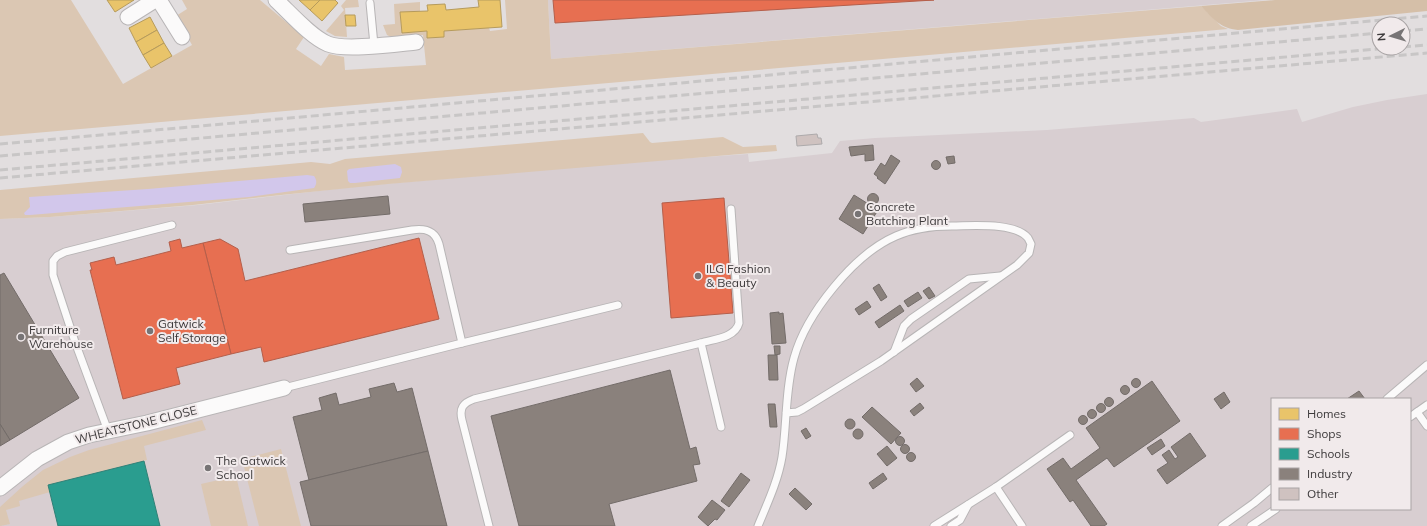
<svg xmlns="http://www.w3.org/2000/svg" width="1427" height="526" viewBox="0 0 1427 526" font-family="Mulish,sans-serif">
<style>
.built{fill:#d8ced1;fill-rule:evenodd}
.green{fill:#dbc7b3}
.forest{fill:#d5bfa8}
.water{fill:#d2c7eb}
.homes{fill:#e9c46a;stroke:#b69b5c}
.shops{fill:#e76f51;stroke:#b45f4b}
.schools{fill:#2a9d8f;stroke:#308076}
.industry{fill:#8a817c;stroke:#736c69}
.building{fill:#cfc2c0;stroke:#adaaab}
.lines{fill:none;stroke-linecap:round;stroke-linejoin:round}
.lane-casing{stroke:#b8b5b6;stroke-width:9}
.street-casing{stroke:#b8b5b6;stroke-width:17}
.lane{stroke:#fbfafa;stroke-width:7}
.street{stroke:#fbfafa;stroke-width:15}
.rail{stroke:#c8c6c6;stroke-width:3;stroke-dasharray:8 4;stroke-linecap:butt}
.poi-dot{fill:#777475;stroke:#f1eaeb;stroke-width:1.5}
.labels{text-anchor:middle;stroke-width:4;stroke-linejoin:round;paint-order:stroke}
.poi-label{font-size:12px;fill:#3e3b3c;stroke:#f1eaeb;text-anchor:start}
.street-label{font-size:12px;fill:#3e3b3c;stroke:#f1eaeb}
</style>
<rect width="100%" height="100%" fill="#e2dedf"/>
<g class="built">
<path d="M548,0H1266L551,59Z"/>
<path d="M1427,94V526H0V219L50,217L198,205L361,186L635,162L748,154L749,162L832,153L840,141L875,138L1047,130L1194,118L1201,122L1297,109L1302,122L1353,107L1387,100ZM1272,399H1410V509H1272Z"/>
</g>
<g class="green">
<path d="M0,0H71L123,84L192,45L176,16L187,9L182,0H260L304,37L296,49L321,66L329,54L344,57L345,70L426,65L423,35L391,37L387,35L383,25L395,24L394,4L420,2V11L400,13L402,33L427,31V38L444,37V31L489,28L490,31L507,29L505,0H548L551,59L1201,6L1221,26L1228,29L0,136Z"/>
<path d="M346,0H358L359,7L345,8L347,37L335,36L326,31L344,10L341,6Z"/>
<path d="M643,133L650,142L652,143L723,137L743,147L776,145L777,151L388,184L281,195L193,205L50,217L0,219V190L311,162L330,164L345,159Z"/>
<path d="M202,420L206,430L144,446L147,460L48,485L50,492L19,501L20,506L6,510L10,524L0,526V507L23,486L43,470L70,457L89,450Z"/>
<path d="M281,449L301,526H259L242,459Z"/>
<path d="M236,476L248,526H211L201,484Z"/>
</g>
<path class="forest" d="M1275,0H1427V11L1238,30C1220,28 1213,19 1201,6Z"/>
<g class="water">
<path d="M395,164L401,167L402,172L400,178L355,183H350L348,181L347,171L349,169Z"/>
<path d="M307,175L314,176C317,180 317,184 314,188L249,197L30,215H25L24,213L30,207L29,197L148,189Z"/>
</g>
<g class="homes">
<path d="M107,0H134L115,12Z"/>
<path d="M299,0H320L310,10Z"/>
<path d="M320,0H335L338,3L322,21L310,10Z"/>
<path d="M478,0H500L502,27L444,31V37L427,38V31L402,33L400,12L428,11L427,5L445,4L446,10L479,7Z"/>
<path d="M345,15H355L356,26H346Z"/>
<path d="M150,17L157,30L136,42L129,28Z"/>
<path d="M157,30L164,43L143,55L136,42Z"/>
<path d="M164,43L172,56L151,68L143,55Z"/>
</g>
<g class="shops">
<path d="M553,0H934L555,23Z"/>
<path d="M724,198L733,313L671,318L662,203Z"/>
<path d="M419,238L439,319L264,362L261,347L231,354L203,243L220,239L238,249L245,281Z"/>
<path d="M180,239L182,248L203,243L231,354L176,368L180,384L123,399L90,270H92L90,263L114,257L116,265L171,251L169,242Z"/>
</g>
<path class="schools" d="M144,461L160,526H58L48,485Z"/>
<g class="industry">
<path d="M873,145L874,160L865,161V154L851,156L849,147Z"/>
<path d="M891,155L900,161L885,184L877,178L878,177L874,174L881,163L885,166Z"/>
<path d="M954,156L955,163L948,164L946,157Z"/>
<circle cx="936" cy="165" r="4.5"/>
<circle cx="873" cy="199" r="5.5"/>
<path d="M854,195L878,210L863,234L839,219Z"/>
<path d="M388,196L390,214L305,222L303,204Z"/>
<path d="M4,273L79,398L10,440L0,424V275Z"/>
<path d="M879,284L887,297L881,301L873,288Z"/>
<path d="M929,287L935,296L929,299L923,291Z"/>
<path d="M918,292L922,298L908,307L904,301Z"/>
<path d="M867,301L871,307L859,315L855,309Z"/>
<path d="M900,305L904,311L879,328L875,322Z"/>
<path d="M779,312V314L783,313L786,343L772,344L770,313Z"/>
<path d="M774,346H780V354L775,355Z"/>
<path d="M768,355H777L778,380H769Z"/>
<path d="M670,370L690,449L696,447L700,464L693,465L697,481L609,504L615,526H519L491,416Z"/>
<path d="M917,378L924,386L916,392L910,384Z"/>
<circle cx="1136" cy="383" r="4.5"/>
<path d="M1152,381L1180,421L1114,467L1107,458L1076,480L1107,524L1104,526H1091L1073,500L1070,502L1047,469L1063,458L1071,469L1100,448L1086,428Z"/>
<path d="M394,383L397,392L412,388L428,451L309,480L293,417L322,410L319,398L336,393L339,405L371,397L369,389Z"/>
<circle cx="1125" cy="390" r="4.5"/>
<path d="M1359,391L1365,399H1347Z"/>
<path d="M1224,392L1230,402L1221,409L1214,399Z"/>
<circle cx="1109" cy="402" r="4.5"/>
<path d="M920,403L924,408L914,416L910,411Z"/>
<circle cx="1101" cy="408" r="4.5"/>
<path d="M768,404H775L777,427H770Z"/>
<path d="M872,407L901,433L891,444L862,417Z"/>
<circle cx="1092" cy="414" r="4.5"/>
<circle cx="1083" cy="420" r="4.5"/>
<circle cx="850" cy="424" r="5"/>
<path d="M0,424L10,440L0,446Z"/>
<path d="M806,428L811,436L806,439L801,431Z"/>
<circle cx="858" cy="434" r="5"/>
<path d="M1190,433L1206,456L1167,484L1157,470L1168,463L1162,455L1169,450L1175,459L1178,457L1171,447Z"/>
<circle cx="900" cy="441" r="4.5"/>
<path d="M1161,439L1165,446L1152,455L1147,448Z"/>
<circle cx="905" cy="449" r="4.5"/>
<path d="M887,446L897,458L887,466L877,454Z"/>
<path d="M428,451L447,526H311L300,482Z"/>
<circle cx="911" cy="457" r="4.5"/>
<path d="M741,473L750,480L729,507L721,501Z"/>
<path d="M883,473L887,479L873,489L869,483Z"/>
<path d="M795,488L812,504L806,510L789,494Z"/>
<path d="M712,500L725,510L717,520L715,519L708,526L698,517Z"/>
</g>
<path class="building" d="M817,134L818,138H821L822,144L797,146L796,136Z"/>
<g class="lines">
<g class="lane-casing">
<g id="lane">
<path d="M370,3L374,45"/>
<path d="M290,250L412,230C425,228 435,230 439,244L462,343"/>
<path d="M701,343L721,427"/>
<path d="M894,352L904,326L911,319L969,279L1000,276"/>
<path d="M284,388L462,343L618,305"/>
<path d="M1387,399L1427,365"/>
<path d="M1417,412L1427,426"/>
<path d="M1410,417L1427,405"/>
<path d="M108,431L75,342L53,275V261L57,256L65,252L172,225"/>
<path d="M996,487L1022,526"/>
<path d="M489,526L462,420C459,408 463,403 474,399L701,343C714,339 735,338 739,323L731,209"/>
<path d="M758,526C767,504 778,481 782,457C787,425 785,390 794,358C806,314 854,254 896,236C914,228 933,226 952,226C972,226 1015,222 1028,238L1031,244L1029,253L1017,265L881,361L803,409L797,412L786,413"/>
<path d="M934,526L996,487L1070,435"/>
<path d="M951,526L960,520L968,505"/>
<path d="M1222,526L1254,503L1272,488"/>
<path d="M1251,526L1276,509"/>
</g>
</g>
<g class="street-casing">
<g id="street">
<path d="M159,0L182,37"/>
<path d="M276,0C290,13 311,37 328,44C345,51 396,44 416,42"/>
<path d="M128,17L155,0"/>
<path d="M0,488L37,459L68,442L89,435L147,423L284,388"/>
</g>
</g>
<use href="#lane" class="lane"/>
<use href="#street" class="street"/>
<g class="rail">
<path d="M1403,31L1427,29"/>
<path d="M1403,47L1427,45"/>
<path d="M0,144L1427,16"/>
<path d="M0,156L1379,33"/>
<path d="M0,170L1388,48"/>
<path d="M0,178L1427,53"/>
</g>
</g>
<g class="poi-dot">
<circle cx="858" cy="214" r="4"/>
<circle cx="698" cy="276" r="4"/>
<circle cx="150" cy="331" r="4"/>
<circle cx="21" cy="337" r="4"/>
<circle cx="208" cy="468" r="4"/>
</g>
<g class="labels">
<g class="poi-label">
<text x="866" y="211">Concrete<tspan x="866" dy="14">Batching Plant</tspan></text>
<text x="706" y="273">ILG Fashion<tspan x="706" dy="14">&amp; Beauty</tspan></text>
<text x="158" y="328">Gatwick<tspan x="158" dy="14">Self Storage</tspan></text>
<text x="29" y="334">Furniture<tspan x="29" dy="14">Warehouse</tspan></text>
<text x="216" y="465">The Gatwick<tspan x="216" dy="14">School</tspan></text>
</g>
<g class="street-label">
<text transform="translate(136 425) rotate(-14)" y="4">WHEATSTONE CLOSE</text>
</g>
</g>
<rect x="1271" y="398" width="140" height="112" fill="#f1eaeb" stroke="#a9a4a5"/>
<rect x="1279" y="408" width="20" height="12" fill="#e9c46a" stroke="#a9a4a5"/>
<text x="1307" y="418" font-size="12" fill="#3e3b3c">Homes</text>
<rect x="1279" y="428" width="20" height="12" fill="#e76f51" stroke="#a9a4a5"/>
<text x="1307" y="438" font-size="12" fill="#3e3b3c">Shops</text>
<rect x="1279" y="448" width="20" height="12" fill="#2a9d8f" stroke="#a9a4a5"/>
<text x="1307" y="458" font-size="12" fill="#3e3b3c">Schools</text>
<rect x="1279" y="468" width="20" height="12" fill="#8a817c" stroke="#a9a4a5"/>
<text x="1307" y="478" font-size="12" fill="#3e3b3c">Industry</text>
<rect x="1279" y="488" width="20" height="12" fill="#cfc2c0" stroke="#a9a4a5"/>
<text x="1307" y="498" font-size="12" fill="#3e3b3c">Other</text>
<g transform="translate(1391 36) rotate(265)"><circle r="19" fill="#f1eaeb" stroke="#a9a4a5"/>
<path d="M0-3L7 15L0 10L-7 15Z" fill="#777475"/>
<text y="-6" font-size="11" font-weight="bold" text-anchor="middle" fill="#3e3b3c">N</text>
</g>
</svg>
